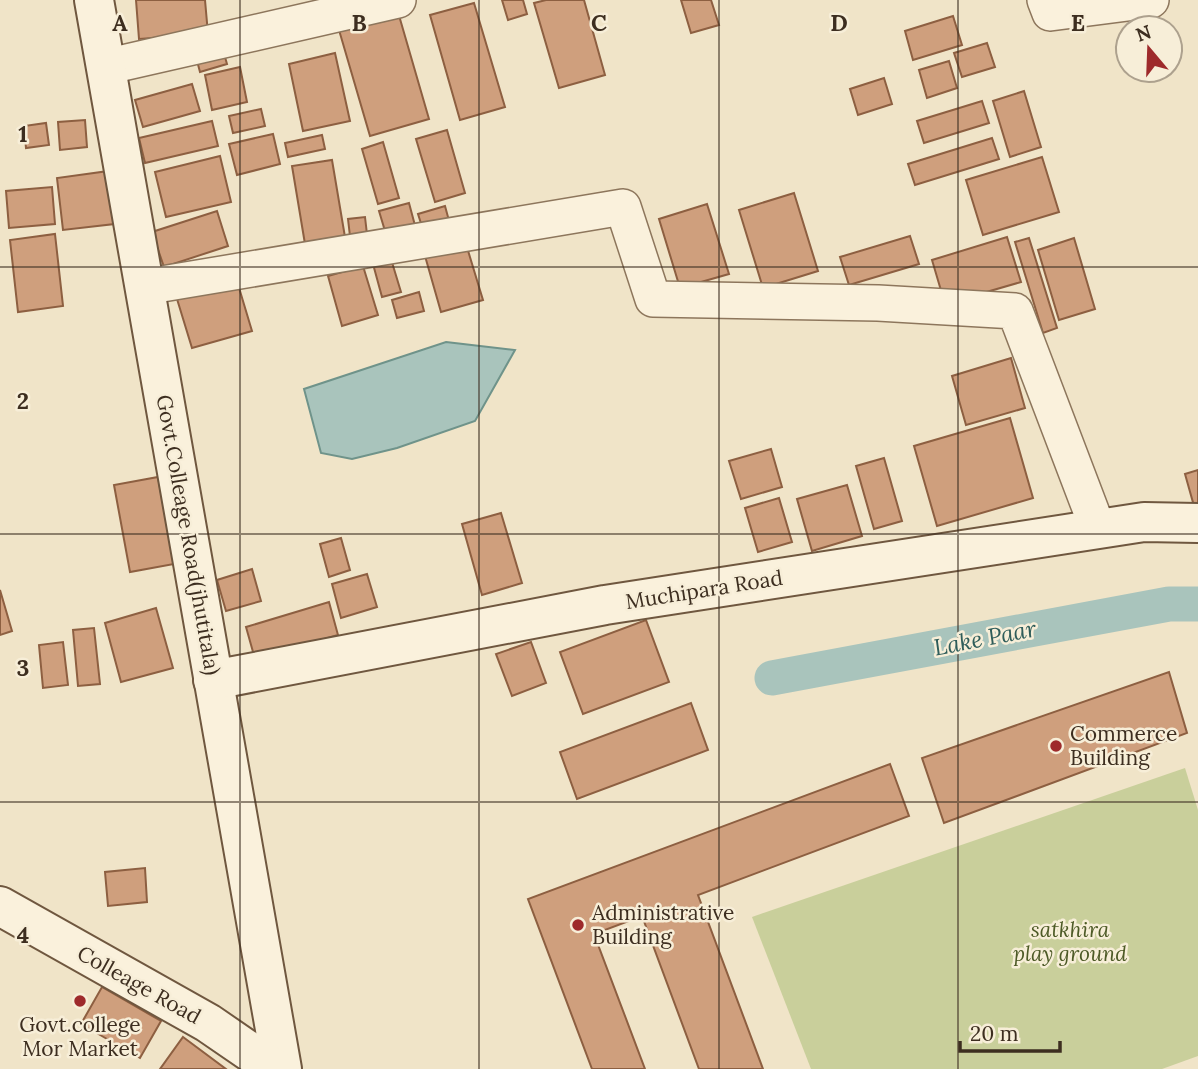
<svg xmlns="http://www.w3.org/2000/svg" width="1198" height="1069" viewBox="0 0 1198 1069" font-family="Lora,serif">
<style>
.green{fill:#c9cf9b}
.water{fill:#a9c4bc;stroke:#6f938a;stroke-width:2}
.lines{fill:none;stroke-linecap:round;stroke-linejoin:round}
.canal{stroke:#a9c4bc;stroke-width:35}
.building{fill:#cf9f7d;stroke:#8d5f41;stroke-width:2}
.street-casing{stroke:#8d765c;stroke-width:38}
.secondary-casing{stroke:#6f573f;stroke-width:42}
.street{stroke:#faf1dc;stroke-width:35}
.secondary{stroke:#faf1dc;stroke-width:38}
.grid{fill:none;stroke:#3d2e20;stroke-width:2;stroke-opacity:0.55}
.poi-dot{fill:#9e2a2b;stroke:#f7eed8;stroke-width:2.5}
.labels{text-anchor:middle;stroke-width:5;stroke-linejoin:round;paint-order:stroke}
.street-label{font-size:21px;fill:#3d2e20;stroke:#f7eed8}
.poi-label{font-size:21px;fill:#3d2e20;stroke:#f7eed8;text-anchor:start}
.park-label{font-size:21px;font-style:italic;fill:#4d5a26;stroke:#f7eed8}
.water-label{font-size:23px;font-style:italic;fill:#2f5d5a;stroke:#f7eed8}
.grid-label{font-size:23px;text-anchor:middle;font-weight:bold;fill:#3d2e20;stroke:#f7eed8;stroke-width:5;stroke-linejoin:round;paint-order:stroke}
</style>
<rect width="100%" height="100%" fill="#f0e4c8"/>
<path class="green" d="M1185,768L1198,810V1056L1162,1069H811L752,917Z"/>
<path class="water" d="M446,342L515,350L475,421L397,448L352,459L321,453L304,389Z"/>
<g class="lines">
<path class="canal" d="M772,678L1169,604H1198"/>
</g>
<g class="building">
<path d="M136,0H205L208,34L139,39Z"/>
<path d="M502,0H523L527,14L508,20Z"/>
<path d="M546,0H584L605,75L559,88L534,3Z"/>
<path d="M681,0H711L719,25L691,33Z"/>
<path d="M474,3L505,107L460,120L430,15Z"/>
<path d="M398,12L429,119L370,136L339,30Z"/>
<path d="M953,16L962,45L913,60L905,31Z"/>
<path d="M987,43L995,67L962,77L954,53Z"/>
<path d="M223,50L227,64L200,72L196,57Z"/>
<path d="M335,53L350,121L303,131L289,64Z"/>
<path d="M949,61L957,88L927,98L919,70Z"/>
<path d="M240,67L247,102L212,110L205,75Z"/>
<path d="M884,78L892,104L858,115L850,89Z"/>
<path d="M192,84L200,111L143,127L135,100Z"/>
<path d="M1024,91L1041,147L1010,157L993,101Z"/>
<path d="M982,101L989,123L924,143L917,121Z"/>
<path d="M261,109L265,126L233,133L229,116Z"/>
<path d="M85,120L87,147L60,150L58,122Z"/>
<path d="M212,121L218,146L145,163L139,138Z"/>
<path d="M46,123L49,145L26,148L24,126Z"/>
<path d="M447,130L465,193L435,202L416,139Z"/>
<path d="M273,134L280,164L237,175L229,144Z"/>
<path d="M322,135L325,149L288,157L285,143Z"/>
<path d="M992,138L999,159L915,185L908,164Z"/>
<path d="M383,142L399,198L378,204L362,149Z"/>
<path d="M220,156L231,202L166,217L155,172Z"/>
<path d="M1042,157L1059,212L983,235L966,180Z"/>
<path d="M332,160L346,243L306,250L292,166Z"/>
<path d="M116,170L123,223L63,230L57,178Z"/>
<path d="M52,187L55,224L9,228L6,191Z"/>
<path d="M794,193L818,271L763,288L739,210Z"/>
<path d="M409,203L417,233L388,241L379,211Z"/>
<path d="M707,204L729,274L680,288L659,219Z"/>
<path d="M445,206L451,228L425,236L418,214Z"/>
<path d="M217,211L228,246L164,267L152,232Z"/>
<path d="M365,217L368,243L351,245L348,219Z"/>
<path d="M55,234L63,306L18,312L10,240Z"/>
<path d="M910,236L919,264L849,285L840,257Z"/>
<path d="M1007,237L1021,282L945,304L932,260Z"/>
<path d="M1029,238L1057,328L1043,333L1015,242Z"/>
<path d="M1074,238L1095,309L1059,320L1038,250Z"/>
<path d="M466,244L483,300L441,312L425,256Z"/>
<path d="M391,259L401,292L382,297L373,264Z"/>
<path d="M363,266L378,315L342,326L328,276Z"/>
<path d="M237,281L252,331L192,348L177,299Z"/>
<path d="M419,292L424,311L397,318L392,300Z"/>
<path d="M1011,358L1025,408L966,425L952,376Z"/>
<path d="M1010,418L1033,498L937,526L914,446Z"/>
<path d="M771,449L782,487L741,499L729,461Z"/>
<path d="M884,458L902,521L874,529L856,466Z"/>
<path d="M1198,470V505L1194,506L1185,474Z"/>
<path d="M158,477L174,564L130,572L114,485Z"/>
<path d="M847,485L862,536L812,551L797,499Z"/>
<path d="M779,498L792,542L758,552L745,508Z"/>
<path d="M501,513L522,583L482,595L462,524Z"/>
<path d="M341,538L350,570L329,577L320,544Z"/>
<path d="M252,569L261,601L226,611L217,580Z"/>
<path d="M367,574L377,607L341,618L332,584Z"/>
<path d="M0,590L12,631L0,635Z"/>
<path d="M329,602L338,635L255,659L246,627Z"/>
<path d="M156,608L173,668L121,682L105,623Z"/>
<path d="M646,620L669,682L583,714L560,652Z"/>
<path d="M94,628L100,684L78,686L73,630Z"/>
<path d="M63,642L68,685L43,688L39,645Z"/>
<path d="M531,642L546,683L512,696L496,654Z"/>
<path d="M1169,672L1187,733L944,823L922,758Z"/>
<path d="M691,703L708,750L577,799L560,752Z"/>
<path d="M890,764L909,816L698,895L763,1069H699L642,916L594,934L645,1069H592L528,899Z"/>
<path d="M145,868L147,902L108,906L105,872Z"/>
<path d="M102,987L161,1021L140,1058L81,1024Z"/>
<path d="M183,1037L226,1069H160Z"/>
</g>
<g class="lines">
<g class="street-casing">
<g id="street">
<path d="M1045,0L1050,13L1151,0"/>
<path d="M105,67L398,0"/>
<path d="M144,287L623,207L653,299L878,303L1015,311L1098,529"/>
</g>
</g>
<g class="secondary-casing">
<g id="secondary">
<path d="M94,0L282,1069"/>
<path d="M213,680L605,605L1144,522L1198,523"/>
<path d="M0,906L208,1023L275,1069"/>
</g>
</g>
<use href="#street" class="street"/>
<use href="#secondary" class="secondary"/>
</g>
<path class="grid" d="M240,0V1069M479,0V1069M719,0V1069M958,0V1069M0,267H1198M0,534H1198M0,802H1198"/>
<g class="poi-dot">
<circle cx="1056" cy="746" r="7"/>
<circle cx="578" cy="925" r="7"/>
<circle cx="80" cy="1001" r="7"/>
</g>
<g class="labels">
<g class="street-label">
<text transform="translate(188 535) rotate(80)" y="7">Govt.Colleage Road(jhutitala)</text>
<text transform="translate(704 590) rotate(-9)" y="7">Muchipara Road</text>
<text transform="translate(139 985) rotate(29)" y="7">Colleage Road</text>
</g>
<g class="poi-label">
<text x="1070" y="741">Commerce<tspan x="1070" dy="24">Building</tspan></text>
<text x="592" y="920">Administrative<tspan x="592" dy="24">Building</tspan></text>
<text x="80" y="1032" text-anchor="middle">Govt.college<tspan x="80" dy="24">Mor Market</tspan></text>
</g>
<g class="park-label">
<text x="1070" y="937">satkhira<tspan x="1070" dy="24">play ground</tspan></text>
</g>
<g class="water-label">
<text transform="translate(985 638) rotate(-11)" y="8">Lake Paar</text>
</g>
</g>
<g class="grid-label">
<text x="120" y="31">A</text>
<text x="359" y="31">B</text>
<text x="599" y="31">C</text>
<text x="839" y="31">D</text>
<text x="1078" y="31">E</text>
<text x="23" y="142">1</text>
<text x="23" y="409">2</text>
<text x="23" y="676">3</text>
<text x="23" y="943">4</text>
</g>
<g transform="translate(1149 49) rotate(341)"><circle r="33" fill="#f7eed8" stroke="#ada18e" stroke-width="2"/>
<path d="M0-5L12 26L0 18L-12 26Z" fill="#9e2a2b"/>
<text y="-10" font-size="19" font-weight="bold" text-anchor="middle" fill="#3d2e20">N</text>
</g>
<path d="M960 1041v10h100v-10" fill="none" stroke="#3d2e20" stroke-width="3.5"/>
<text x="970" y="1041" font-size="21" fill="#3d2e20" stroke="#f7eed8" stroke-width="5" paint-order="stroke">20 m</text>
</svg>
